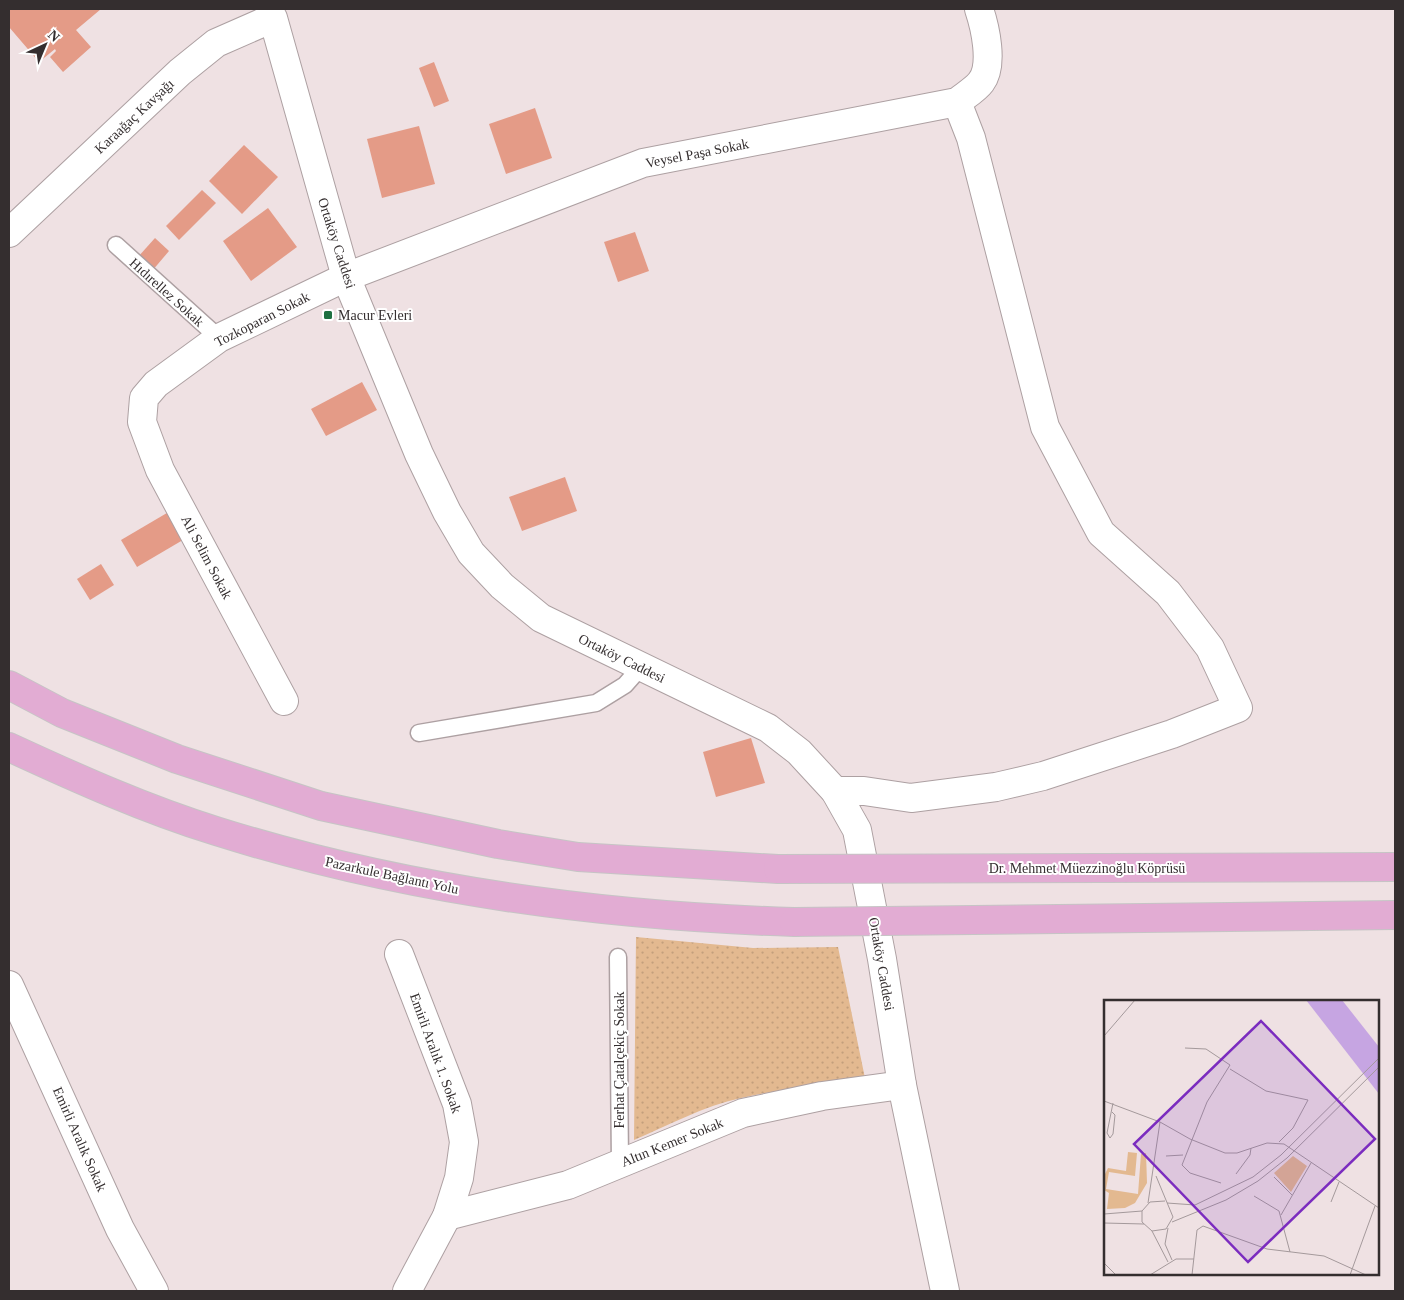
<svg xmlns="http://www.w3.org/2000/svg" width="1404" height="1300" viewBox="0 0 1404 1300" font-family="Georgia,serif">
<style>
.grass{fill:url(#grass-dots)}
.building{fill:#e49b87}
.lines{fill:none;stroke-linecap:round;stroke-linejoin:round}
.service-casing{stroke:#ada0a2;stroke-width:19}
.minor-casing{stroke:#ada0a2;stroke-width:30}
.secondary-casing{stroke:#ada0a2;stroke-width:30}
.primary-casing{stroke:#c6c4c5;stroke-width:30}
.service{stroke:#fff;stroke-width:16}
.minor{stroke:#fff;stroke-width:28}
.secondary{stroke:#fff;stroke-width:28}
.primary{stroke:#e2acd3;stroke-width:28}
.primary-bridge-casing{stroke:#c6c4c5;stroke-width:30;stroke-linecap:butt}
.primary-bridge{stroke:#e2acd3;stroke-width:28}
.poi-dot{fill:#1e7041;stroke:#fff;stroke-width:2}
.labels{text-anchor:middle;stroke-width:4;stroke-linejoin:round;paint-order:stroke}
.street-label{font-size:14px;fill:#342e2f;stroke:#fff}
.poi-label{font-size:14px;fill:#342e2f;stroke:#fff;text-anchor:start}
.inset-road{fill:none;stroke:#a4999b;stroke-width:1}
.view{fill:#7b2cbf;fill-opacity:0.15;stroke:#7b2cbf;stroke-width:2.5}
.inset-edge{fill:none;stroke:#342e2f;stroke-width:2.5}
</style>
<defs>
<pattern id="grass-dots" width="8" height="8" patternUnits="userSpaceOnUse" patternTransform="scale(1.25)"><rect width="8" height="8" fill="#e3b990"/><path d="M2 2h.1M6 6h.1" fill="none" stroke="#c39f7c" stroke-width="1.8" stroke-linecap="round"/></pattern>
</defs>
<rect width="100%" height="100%" fill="#efe1e3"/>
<path class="grass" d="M636,937L753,948L838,947L866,1083C825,1086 782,1088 741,1098C704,1106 669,1125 634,1140Z"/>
<g class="building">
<path d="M9,9H101L76,30L91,47L63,72L50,57L56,51L55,49L39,62L9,27Z"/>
<path d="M434,62L449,101L434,107L419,68Z"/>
<path d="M535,108L552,158L506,174L489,124Z"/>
<path d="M419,126L435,184L382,198L367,139Z"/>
<path d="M244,145L278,177L242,214L209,181Z"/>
<path d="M202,190L216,203L179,240L166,226Z"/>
<path d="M268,208L297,247L251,281L223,241Z"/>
<path d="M635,232L649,271L618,282L604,242Z"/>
<path d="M155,238L169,251L152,271L138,257Z"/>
<path d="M362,382L377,410L326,436L311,409Z"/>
<path d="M565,477L577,511L522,531L509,497Z"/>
<path d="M172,510L188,537L137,567L121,540Z"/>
<path d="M101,564L114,585L90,600L77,579Z"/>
<path d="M751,738L765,783L716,797L703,752Z"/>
</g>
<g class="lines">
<g class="service-casing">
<g id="service">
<path d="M116,245L219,338"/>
<path d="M419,733L596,703L625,685L640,668"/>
<path d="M618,957L620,1164"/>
</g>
</g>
<g class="minor-casing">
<g id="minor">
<path d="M284,701L160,470L142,422L144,398L156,384L219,338L346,277L643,163L957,102C964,96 975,90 981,82C994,65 985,27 979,9"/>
<path d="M835,791H864L911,798L996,787L1043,776L1172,734L1238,708L1210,648L1168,593L1101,533L1045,427L971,138L957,102"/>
<path d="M399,954L457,1104L464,1142L459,1178L447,1216L407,1291"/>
<path d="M9,985L120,1229L154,1291"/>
<path d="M447,1216L568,1185L743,1113L822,1096L902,1085"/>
</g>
</g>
<g class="secondary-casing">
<path id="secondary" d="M9,233L180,72L216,43L273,18L346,277L419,454L447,512L471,553L502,586L541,618L768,728L799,752L835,791L857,830L882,959L902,1085L945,1291"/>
</g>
<g class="primary-casing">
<g id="primary">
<path d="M9,685L62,713L177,759L321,806L498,844L578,857L778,869"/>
<path d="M9,747C76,778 145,809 216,831C403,890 599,916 794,922"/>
</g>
</g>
<use href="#service" class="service"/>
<use href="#minor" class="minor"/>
<use href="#secondary" class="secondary"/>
<use href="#primary" class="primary"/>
<g class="primary-bridge-casing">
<g id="primary-bridge">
<path d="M778,869L1395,867"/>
<path d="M794,922L1395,915"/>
</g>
</g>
<use href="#primary-bridge" class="primary-bridge"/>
</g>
<rect class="poi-dot" x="323" y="310" width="10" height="10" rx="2.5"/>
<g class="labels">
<g class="street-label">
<text transform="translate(134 116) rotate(-43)" y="5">Karaağaç Kavşağı</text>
<text transform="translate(697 153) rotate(-11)" y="5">Veysel Paşa Sokak</text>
<text transform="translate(337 243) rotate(72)" y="5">Ortaköy Caddesi</text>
<text transform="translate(167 292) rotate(42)" y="5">Hıdırellez Sokak</text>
<text transform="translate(262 319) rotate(-27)" y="5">Tozkoparan Sokak</text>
<text transform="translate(207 557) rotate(62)" y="5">Ali Selim Sokak</text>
<text transform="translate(622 658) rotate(26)" y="5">Ortaköy Caddesi</text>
<text x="1087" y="873">Dr. Mehmet Müezzinoğlu Köprüsü</text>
<text transform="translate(392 875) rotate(12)" y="5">Pazarkule Bağlantı Yolu</text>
<text transform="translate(882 964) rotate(80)" y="5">Ortaköy Caddesi</text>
<text transform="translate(436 1053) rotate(70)" y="5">Emirli Aralık 1. Sokak</text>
<text transform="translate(619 1060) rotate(-90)" y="5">Ferhat Çatalçekiç Sokak</text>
<text transform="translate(80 1139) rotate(66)" y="5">Emirli Aralık Sokak</text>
<text transform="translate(672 1142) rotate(-22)" y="5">Altın Kemer Sokak</text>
</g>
<g class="poi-label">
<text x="338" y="320">Macur Evleri</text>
</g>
</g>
<g transform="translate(1104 1000)">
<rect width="275" height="275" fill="#efe1e3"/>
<path d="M24,152L33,153L31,176L5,172L2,189L34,194L37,154L42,153L43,183L31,203L21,208L3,209L5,193L0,190V176L4,168L22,171ZM189,156L203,166L187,192L170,173Z" fill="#e3b990"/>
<path d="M202,0H238L275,47V94Z" fill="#c6a5e2"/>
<path class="inset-road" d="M0,36L31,0M81,48L102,49L126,65L103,102L78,165L86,173L117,183M126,69L162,91L204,100L189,128L175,142M0,101L56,122M8,112L11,115L9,134L6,138L3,133L9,103M62,156L79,155M132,174L146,155L147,148M52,176L69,217L62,229L48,231L38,222V211L46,202L61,201M170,177L188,195M150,196L175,211L186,252M227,202L235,182M44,203L56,122L86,139L121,153H133L163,143L180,144L275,208M63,203L91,205L149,177L177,155L275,58M0,214L38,211M177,215L207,163M68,222L122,200L154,181L183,158L275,67M0,223L40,224M64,228L61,244L68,260M48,231L64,262M0,263L12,275M46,275L72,259H90M88,275L93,230L99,226L163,249L220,256L262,275M246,275L271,206"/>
<path class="view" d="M157,21L271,139L144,262L30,144Z"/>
<rect width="275" height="275" class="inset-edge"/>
</g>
<rect width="1404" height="1300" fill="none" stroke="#342e2f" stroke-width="20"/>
<g transform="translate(45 45) rotate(44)" stroke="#ffffff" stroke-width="4" paint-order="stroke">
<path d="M0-4L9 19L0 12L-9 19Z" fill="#342e2f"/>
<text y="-8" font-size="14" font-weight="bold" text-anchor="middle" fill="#342e2f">N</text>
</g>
</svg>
